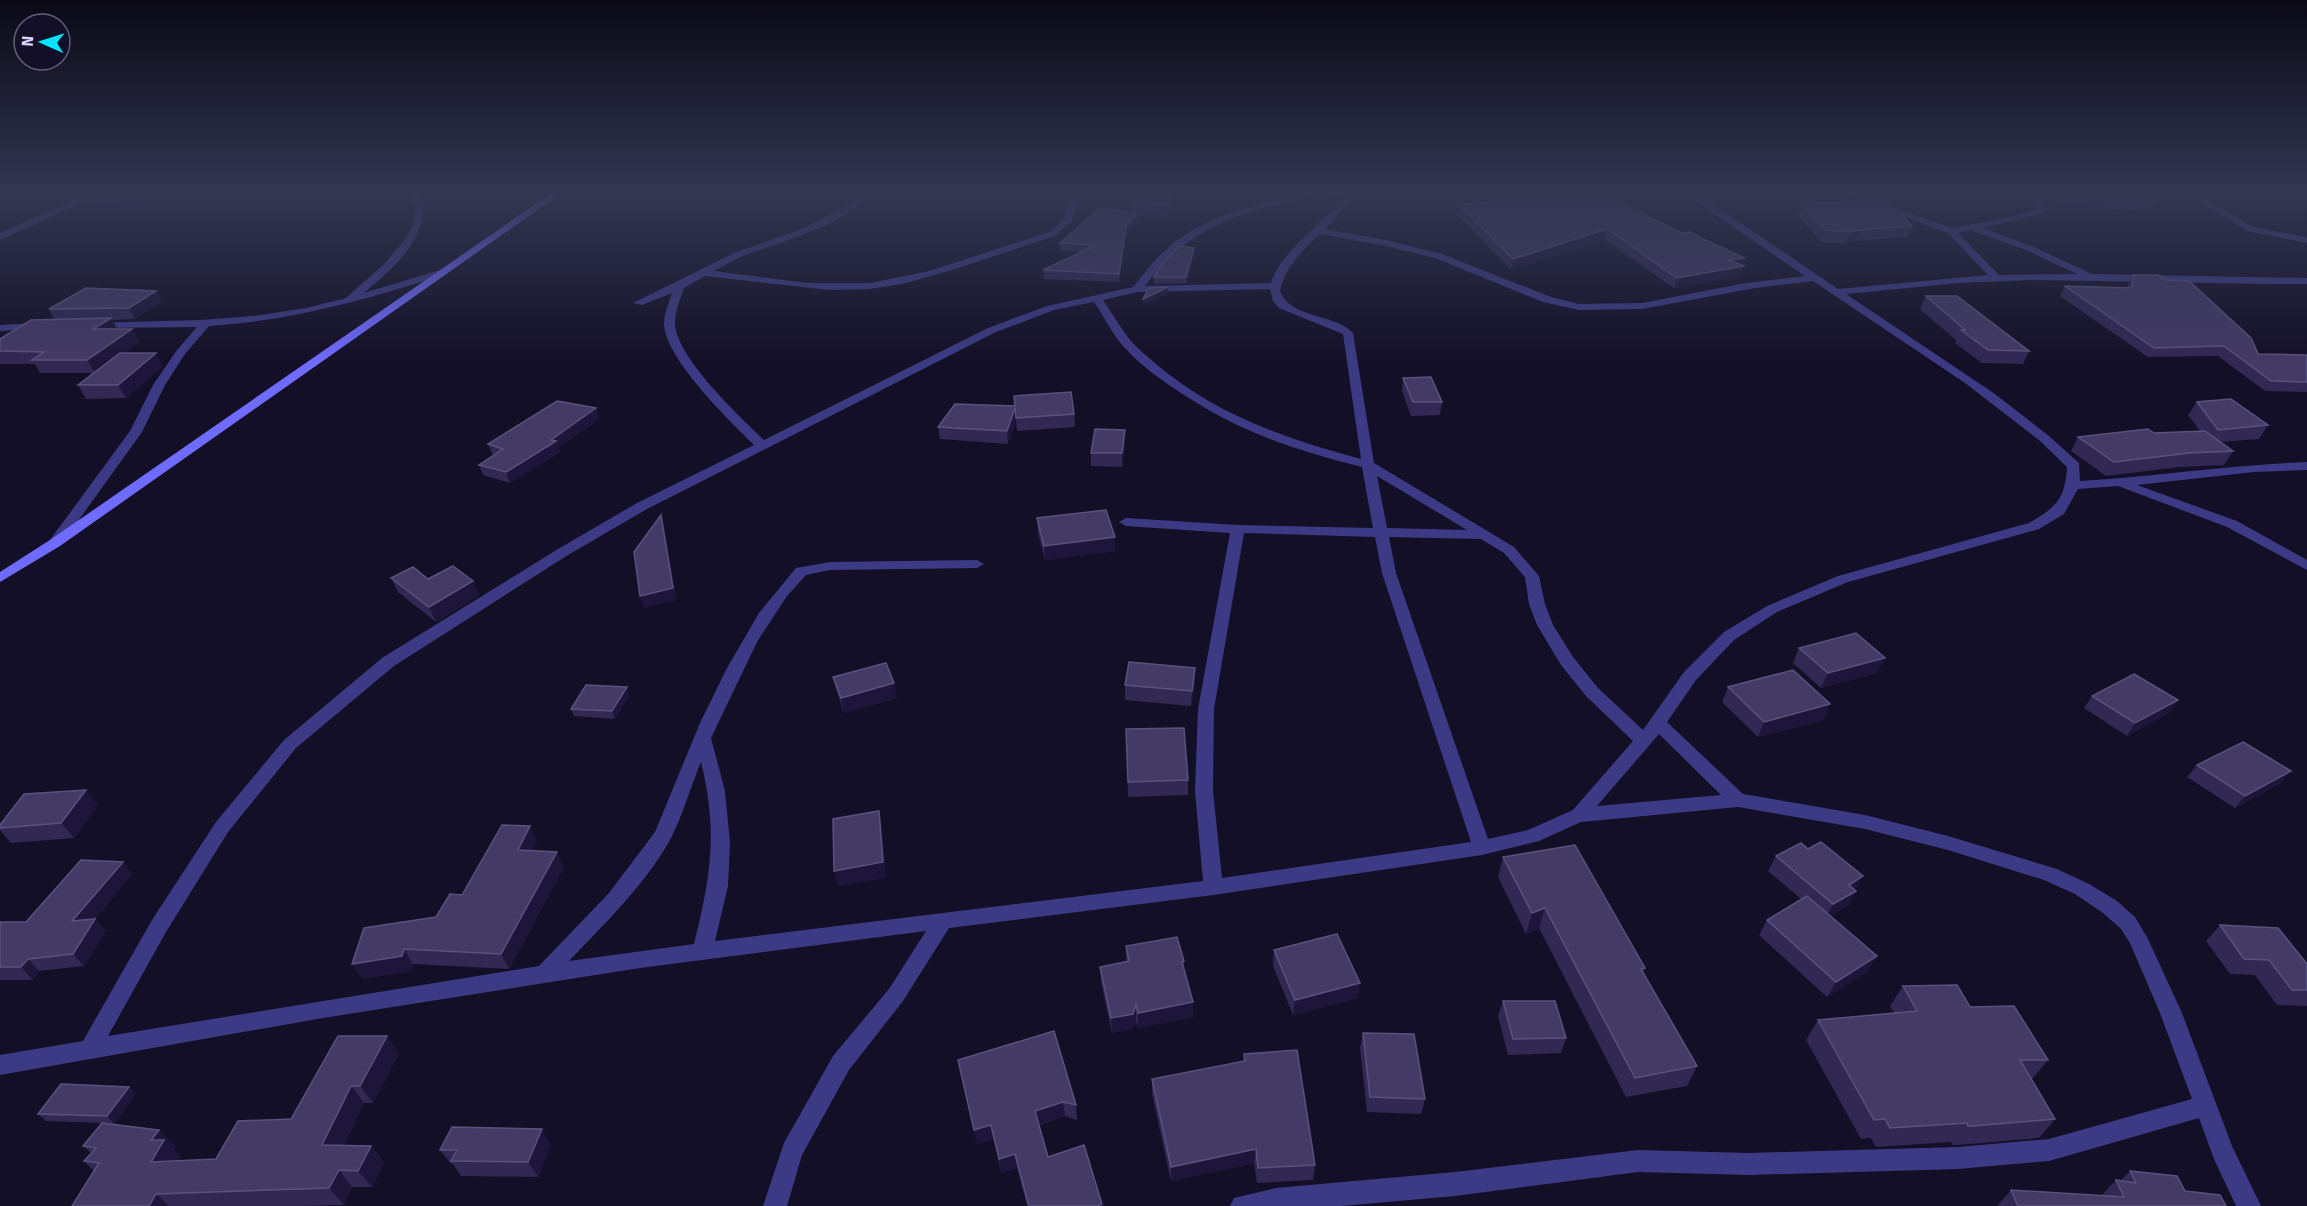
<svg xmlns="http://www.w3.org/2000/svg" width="2307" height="1206" viewBox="0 0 2307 1206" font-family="'Fira Sans',sans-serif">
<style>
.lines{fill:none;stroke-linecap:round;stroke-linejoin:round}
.street{fill:#3d3a85;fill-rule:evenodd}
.secondary{fill:#6f6bff;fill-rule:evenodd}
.wall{fill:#312854}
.shaded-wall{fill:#1d163a}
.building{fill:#433a66;stroke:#5a527e;stroke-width:1.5}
</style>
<rect width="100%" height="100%" fill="#130f26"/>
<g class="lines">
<g class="street">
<path d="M89,194H102L0,240V233Z"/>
<path d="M412,194H421C432,237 393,268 364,293L443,269L447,270V274C368,299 292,321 209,326L185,354L165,385L142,432L60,546H50L48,543L50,540L130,431L153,385L177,350L197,327L95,328L91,327V323L201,320L254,316L306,308L346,298L384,264L406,238L413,224L415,209Z"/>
<path d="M859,194H868C845,226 780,242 743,256C733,260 724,266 714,271L808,283H870L929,271L1049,232L1063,220L1072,194H1081L1072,221L1055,236L952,270L902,284L870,289L829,290L705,276L684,288C680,299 675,311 675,324C677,358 739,416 764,440L988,328L1047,306L1133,287L1155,260L1174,242L1194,229L1226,214L1296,194H1358L1325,229L1386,240L1442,254L1551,297L1579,304L1642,303L1746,283L1805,276L1685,194H1696L1711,203L1838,289L1988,275L1948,233L1842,194H1855L1952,228L2005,218L2036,210V206L2021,194H2031L2043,203L2044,213L1982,228L2032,246L2092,274L2307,278V284H2273L2032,280L1959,283L1846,294L1995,394L2049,436L2079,463L2080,481C2156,476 2231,465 2307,462V470L2254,472L2137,485L2237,521L2307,560V570L2227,527L2118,486L2078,489L2064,514L2039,529L1848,582L1777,612L1734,640L1696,680L1667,722L1743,794L1865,815L1948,836L2057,869L2089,884L2117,901L2135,917L2148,939L2182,1013L2232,1146L2261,1206H2236L2214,1159L2199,1118L2049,1161L1958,1169L1749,1175L1638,1172L1455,1196L1341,1206H1230L1234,1198L1276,1188L1455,1172L1638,1150L1749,1153L1958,1147L2049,1139L2192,1099L2160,1013L2130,943L2121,929L2103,913L2075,894L2044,880L1948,850L1865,829L1738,807L1581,822L1539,841L1482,855L1213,895L949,928L903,1001L849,1070L802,1155L787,1206H763L784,1143L833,1056L889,989L926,931L640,968L323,1018L0,1075V1055L83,1041L152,920L216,822L284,740L382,658L558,549L637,503L754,445C729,420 666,360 664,324C664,313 669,303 672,293L642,305L633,303L734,253L802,229L853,202ZM1316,196L1344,198C1323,224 1281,250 1271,283L1145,286C1190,224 1245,211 1316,196ZM1970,230L2026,250L2077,274L1999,275L1958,233ZM1320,234L1386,246L1435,258L1543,302L1579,310L1642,309L1755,288L1813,281L1965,383L2040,441L2067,467C2065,500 2056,507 2029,523L1838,576L1767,606L1724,632L1684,672L1643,730L1598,688L1573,657L1553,625L1545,604L1539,576L1514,547L1374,463L1353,333C1334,313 1290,319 1280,291C1285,267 1302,251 1320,234ZM1270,289L1273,301L1279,308L1343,334L1361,459C1286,439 1214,414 1155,363C1147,356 1138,349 1131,341C1121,329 1112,313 1103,300L1137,292ZM1094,302C1104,316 1112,334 1124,347C1140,365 1161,380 1181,393C1242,433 1292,449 1362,467L1373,528L1238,525L1126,518L1119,522L1126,526L1230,533L1198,709L1195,791L1203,881L715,941L728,886L730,842L725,791L711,738L757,642L787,596L806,575L830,570L977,568L984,564L977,560L830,562L796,568L759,613L727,668L700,723L655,832L609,893L539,966L108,1036L166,932L228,832L296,748L394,666L568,555L647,509L996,332L1054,310ZM1377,476L1467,530L1387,528ZM1244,533L1375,537L1382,573L1471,842L1222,878L1213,791L1214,709ZM1389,537L1481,539L1504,553L1525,577L1529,604L1537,625L1561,665L1586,696L1633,741L1573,810L1528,830L1488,839L1396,573ZM1659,734L1721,795L1597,806ZM701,762C718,831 711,876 694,944L569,961C605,923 644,886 670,840C683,815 690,788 701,762Z"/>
<path d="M2187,194H2198L2253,227L2307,237V243L2247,231Z"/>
<path d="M38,323L42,324V328L0,331V325Z"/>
</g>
<path class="secondary" d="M550,194H560L60,546L0,582V572L50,540Z"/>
</g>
<g class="wall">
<path d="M173,194L152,207L89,205L84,196Z"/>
<path d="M975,194H994L989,197Z"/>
<path d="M1135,194H1246V200L1174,197L1167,216L1138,214V221L1126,234L1119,282L1044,279L1043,270L1081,252L1060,251V243L1131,212V203Z"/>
<path d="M1563,194L1744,266L1740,277L1674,288L1605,240L1511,270L1457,215L1459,205Z"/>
<path d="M2034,194H2145L2155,201L2150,212L2066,204L2042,199Z"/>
<path d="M1801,204L1912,226L1908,237L1855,241L1846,244L1821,242L1797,215Z"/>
<path d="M1194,254L1186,283L1154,284V277Z"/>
<path d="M2133,275L2258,354L2307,355V392L2265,391L2218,356L2148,357L2060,296L2065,286L2128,288V284Z"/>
<path d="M1926,296L2029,351L2023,364L1982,363L1955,343L1956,340L1920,309Z"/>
<path d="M162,302L135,319L112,320L117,329H132L139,342L123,353H156L163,366L126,398L86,399L78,385L94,373H40L35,364H0V339L54,319L49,309Z"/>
<path d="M1403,378L1442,402L1440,415L1411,416L1402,391Z"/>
<path d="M2197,402L2268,425L2259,439L2221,442L2233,451L2224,465L2180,467L2106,476L2071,451L2078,437L2200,431L2188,415Z"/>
<path d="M955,404L1074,414L1075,427L1017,431L1016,420L1008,444L940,439L938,427Z"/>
<path d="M596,408L599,419L558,448L560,452L510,483L483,475L479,465L494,455H493L488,444Z"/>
<path d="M1125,430V444L1122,467L1091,466V453Z"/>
<path d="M1037,518L1115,537V551L1045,560L1038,533Z"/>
<path d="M391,578L473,581L479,595L436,622L398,592Z"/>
<path d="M1799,648L1877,673L1821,688L1793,663Z"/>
<path d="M1195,668V683L1191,706L1125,700V685Z"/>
<path d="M833,677L897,698L844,713L837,692Z"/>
<path d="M1728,687L1830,704L1823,720L1758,737L1722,702Z"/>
<path d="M629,695L615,719L574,716L571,709Z"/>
<path d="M2092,696L2178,700L2169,713L2127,736L2084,708Z"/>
<path d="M1126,729L1188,780V795L1128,797Z"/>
<path d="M2197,765L2281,783L2235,808L2187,777Z"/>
<path d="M98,805L74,838L11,843L0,830V828Z"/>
<path d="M537,840L532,851L564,867L509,969L413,964L411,971L362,979L462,895Z"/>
<path d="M1776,856L1856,890L1848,906L1830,916L1867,972L1827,997L1759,935L1767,920L1801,899L1768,871Z"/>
<path d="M1503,857L1645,968L1643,974L1697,1066L1687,1086L1626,1097L1539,928L1526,934L1498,877Z"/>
<path d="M123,862L132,874L95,919L106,931L84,966L39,971L33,980H0V922H26Z"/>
<path d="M2220,925L2307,964V1006L2277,1005L2255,975L2230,974L2206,941Z"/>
<path d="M1126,946L1184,961L1183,968L1193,1017L1138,1028L1136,1021L1133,1029L1112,1033L1101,982L1100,967L1126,962Z"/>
<path d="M1274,950L1358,998L1293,1015L1273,966Z"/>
<path d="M1903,986L1970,1007L2048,1060L2032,1079H2031L2055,1119L2039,1138L1958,1145H1953L1951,1142L1876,1147L1871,1138L1861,1139L1806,1040L1818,1020L1894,1013L1890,1006Z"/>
<path d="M1503,1001L1566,1038L1561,1053L1508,1055L1498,1016Z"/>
<path d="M1363,1033L1425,1099L1421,1114L1367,1112L1360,1048Z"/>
<path d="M399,1053L373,1103H364L344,1145L371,1146L384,1162L372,1187H352L344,1205L298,1206H72L94,1171L84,1161L91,1153L83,1146L102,1123L46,1121L38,1114L129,1087L136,1094L114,1124L106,1123L159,1130L176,1147L174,1150L181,1157L178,1161L216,1159L291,1119Z"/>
<path d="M1244,1054L1315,1165L1313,1180L1257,1183L1254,1163L1171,1181L1152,1094V1079L1243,1062Z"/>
<path d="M958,1060L1076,1105L1077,1120L1065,1116L1039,1125L1048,1157L1102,1204L1103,1206H1027L1017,1168L1001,1173L994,1139L977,1144Z"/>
<path d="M551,1144L538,1177L461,1176L453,1164H451L440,1150Z"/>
<path d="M2130,1171L2226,1206H1998V1205L2011,1190L2102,1196V1195L2116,1180L2120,1181Z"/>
</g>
<g class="shaded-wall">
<path d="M153,194H173L152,207L147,198Z"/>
<path d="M1171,194H1174V197L1167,216V206Z"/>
<path d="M1138,213V221L1126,234L1119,282V274L1126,226Z"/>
<path d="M1607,229L1605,240L1511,270L1513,259Z"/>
<path d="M1859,230L1855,241L1846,244L1851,232Z"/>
<path d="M1194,248V254L1186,283V277Z"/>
<path d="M1744,258L1742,266H1744L1740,277L1674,288L1677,278L1729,260Z"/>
<path d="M1168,287V294L1143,305V299Z"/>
<path d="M156,291L162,302L135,319L129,308Z"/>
<path d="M111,318L118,330L93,329Z"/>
<path d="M132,329L139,342L95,373L87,360Z"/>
<path d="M156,353L163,366L126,398L118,385Z"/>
<path d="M596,408L599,419L558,448L560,452L510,483L506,472Z"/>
<path d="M1015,408L1016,420L1008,444L1007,431Z"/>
<path d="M1125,430V444L1122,467V453Z"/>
<path d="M661,515L664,526L677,600L644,608L640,596Z"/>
<path d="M1115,537V551L1045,560L1044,546Z"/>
<path d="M473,581L479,595L436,622L429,607Z"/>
<path d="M1885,658L1877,673L1821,688L1828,673Z"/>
<path d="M1195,668V683L1191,706L1192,691Z"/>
<path d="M894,683L897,698L844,713L841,698Z"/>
<path d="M627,687L629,695L615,719L612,711Z"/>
<path d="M2178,700L2169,713L2127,736L2135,723Z"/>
<path d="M1830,704L1823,720L1758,737L1764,722Z"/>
<path d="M2291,771L2281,783L2235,808L2245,796Z"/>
<path d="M86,790L98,805L74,838L61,823Z"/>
<path d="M879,811L882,826L886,878L838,886L834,871Z"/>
<path d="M530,826L537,840L525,865L518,850Z"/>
<path d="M557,852L564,867L509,969L501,954Z"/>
<path d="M123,862L132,874L83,933L72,921Z"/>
<path d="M1863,876L1848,906L1824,920L1833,904L1849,885Z"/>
<path d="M1545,908L1539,928L1526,934L1532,913Z"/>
<path d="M95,919L106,931L84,966L73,954Z"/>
<path d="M404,949L413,964L411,971L362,979L352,964Z"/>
<path d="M1877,956L1867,972L1827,997L1836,982Z"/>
<path d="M28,959L39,971L33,980L21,967Z"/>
<path d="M1360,983L1358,998L1293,1015L1295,1000Z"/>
<path d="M1193,1002V1017L1138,1028V1013Z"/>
<path d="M1136,1005V1021L1133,1029L1112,1033L1111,1018Z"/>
<path d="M387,1036L399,1053L373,1103L360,1086Z"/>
<path d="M351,1086L364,1103L336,1162L322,1145Z"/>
<path d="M129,1087L136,1094L114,1124L107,1116Z"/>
<path d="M1063,1102L1065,1116L1037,1125L1035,1111Z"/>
<path d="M991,1125L994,1139L977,1144L974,1130Z"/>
<path d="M542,1129L551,1144L538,1177L528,1162Z"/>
<path d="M159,1130L176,1147L174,1150L181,1157L168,1178L151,1162V1140Z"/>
<path d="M371,1146L384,1162L372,1187L358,1171Z"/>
<path d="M1256,1149L1254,1163L1171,1181V1167Z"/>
<path d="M1015,1154L1017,1168L1001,1173L999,1159Z"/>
<path d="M339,1170L352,1187L344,1205L329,1188Z"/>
<path d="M156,1194L169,1206H149Z"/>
</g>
<g class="building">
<path d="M84,194H153L147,198L84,196Z"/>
<path d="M1135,194H1171L1167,206L1131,203Z"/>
<path d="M1563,194H1602L1684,234L1689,232L1744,258L1729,260L1744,266L1677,278L1607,229L1513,259L1459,205Z"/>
<path d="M2071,194H2145L2155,201Z"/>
<path d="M1885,200L1912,226L1859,230L1851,232L1826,230L1801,204Z"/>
<path d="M1101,207L1138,213L1126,226L1119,274L1043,270L1096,245L1060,243Z"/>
<path d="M1179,246L1194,248L1186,277H1154L1164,261Z"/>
<path d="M2133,275H2158L2167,280L2189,281L2251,338L2258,354L2307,355V382L2271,381L2224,346L2154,348L2065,286L2132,288Z"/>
<path d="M1168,287L1143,299L1149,288Z"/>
<path d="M86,288L156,291L129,308L49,309Z"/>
<path d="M1926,296H1957L2029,351L1988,350L1961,330H1965Z"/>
<path d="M111,318L93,329H132L87,360H32L44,352L0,351V339L31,320Z"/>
<path d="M120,353H156L118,385H78Z"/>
<path d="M1431,377L1442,402H1413L1403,378Z"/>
<path d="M1071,392L1074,414L1016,418L1015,408L1007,431L938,427L955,404L1015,406L1014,396Z"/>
<path d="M2231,399L2268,425L2218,430L2197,402Z"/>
<path d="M557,401L596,408L551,440L556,441L506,472L479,465L503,449L488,444Z"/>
<path d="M1095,429L1125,430L1122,453H1091Z"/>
<path d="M2148,429L2154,433L2205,431L2233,451L2189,453L2114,462L2078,437Z"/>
<path d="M1106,510L1115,537L1044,546L1037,518Z"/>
<path d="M661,515L673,588L640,596L634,552Z"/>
<path d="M453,566L473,581L429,607L391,578L413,567L428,579Z"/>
<path d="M1856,633L1885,658L1828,673L1799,648Z"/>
<path d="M1129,662L1195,668L1192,691L1125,685Z"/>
<path d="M886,663L894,683L841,698L833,677Z"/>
<path d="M1793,670L1830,704L1764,722L1728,687Z"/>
<path d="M2134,674L2178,700L2135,723L2092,696Z"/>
<path d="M586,685L627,687L612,711L571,709Z"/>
<path d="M1184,728L1188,780L1128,782L1126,729Z"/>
<path d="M2243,742L2291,771L2245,796L2197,765Z"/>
<path d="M86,790L61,823L0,828V825L24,794Z"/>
<path d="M879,811L883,862L834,871L833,819Z"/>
<path d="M502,825L530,826L518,850L557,852L501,954L404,949L402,956L352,964L364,928L436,917L450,894L462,895Z"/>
<path d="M1821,842L1863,876L1849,885L1856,891L1833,904L1776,856L1801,843L1808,849Z"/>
<path d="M1575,845L1645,968L1641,969L1697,1066L1635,1078L1545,908L1532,913L1503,857Z"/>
<path d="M81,860L123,862L72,921L95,919L73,954L28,959L21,967H0V922H26Z"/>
<path d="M1807,896L1877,956L1836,982L1767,920Z"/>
<path d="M2220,925L2278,928L2307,964V990H2292L2269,960L2244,959Z"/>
<path d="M1337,934L1360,983L1295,1000L1274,950Z"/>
<path d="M1177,937L1184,961L1182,962L1193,1002L1138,1013L1136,1005L1133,1014L1111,1018L1100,967L1129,961L1126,946Z"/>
<path d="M1957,985L1970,1007L2014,1006L2048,1060H2020L2055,1119L1973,1126H1968L1967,1123L1890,1128L1885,1119L1874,1120L1818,1020L1917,1011L1903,986Z"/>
<path d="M1503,1001H1555L1566,1038L1513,1039Z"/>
<path d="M1054,1031L1076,1105L1063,1102L1035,1111L1048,1157L1084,1145L1102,1204L1096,1206H1029L1015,1154L999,1159L991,1125L974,1130L958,1060Z"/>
<path d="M1363,1033L1414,1034L1425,1099L1370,1097Z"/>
<path d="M338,1036H387L360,1086H351L322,1145L371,1146L358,1171L339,1170L329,1188L156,1194L149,1206H72L99,1163L84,1161L96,1148L83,1146L102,1123L159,1130L151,1140H164L151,1162L216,1159L238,1121L291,1119Z"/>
<path d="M1297,1050L1315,1165L1258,1168L1256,1149L1171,1167L1152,1079L1245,1061L1244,1054Z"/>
<path d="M61,1084L129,1087L107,1116L38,1114Z"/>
<path d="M452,1127L542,1129L528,1162L451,1161L457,1150H440Z"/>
<path d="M2130,1171L2177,1176L2185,1191L2220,1195L2226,1206H2018L2011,1190L2124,1197L2116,1180L2136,1183Z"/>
</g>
<linearGradient id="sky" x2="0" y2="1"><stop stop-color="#0a0815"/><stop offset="0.53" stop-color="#333752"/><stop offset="1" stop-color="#333752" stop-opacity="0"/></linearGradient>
<rect width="2307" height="363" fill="url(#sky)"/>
<g transform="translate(42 42) rotate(273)"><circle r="28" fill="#130f26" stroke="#625e7d" stroke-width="1.5"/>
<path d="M0-4.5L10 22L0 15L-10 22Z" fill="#00e5ff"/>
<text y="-9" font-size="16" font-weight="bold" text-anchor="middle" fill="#d9d4ff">N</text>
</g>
</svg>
